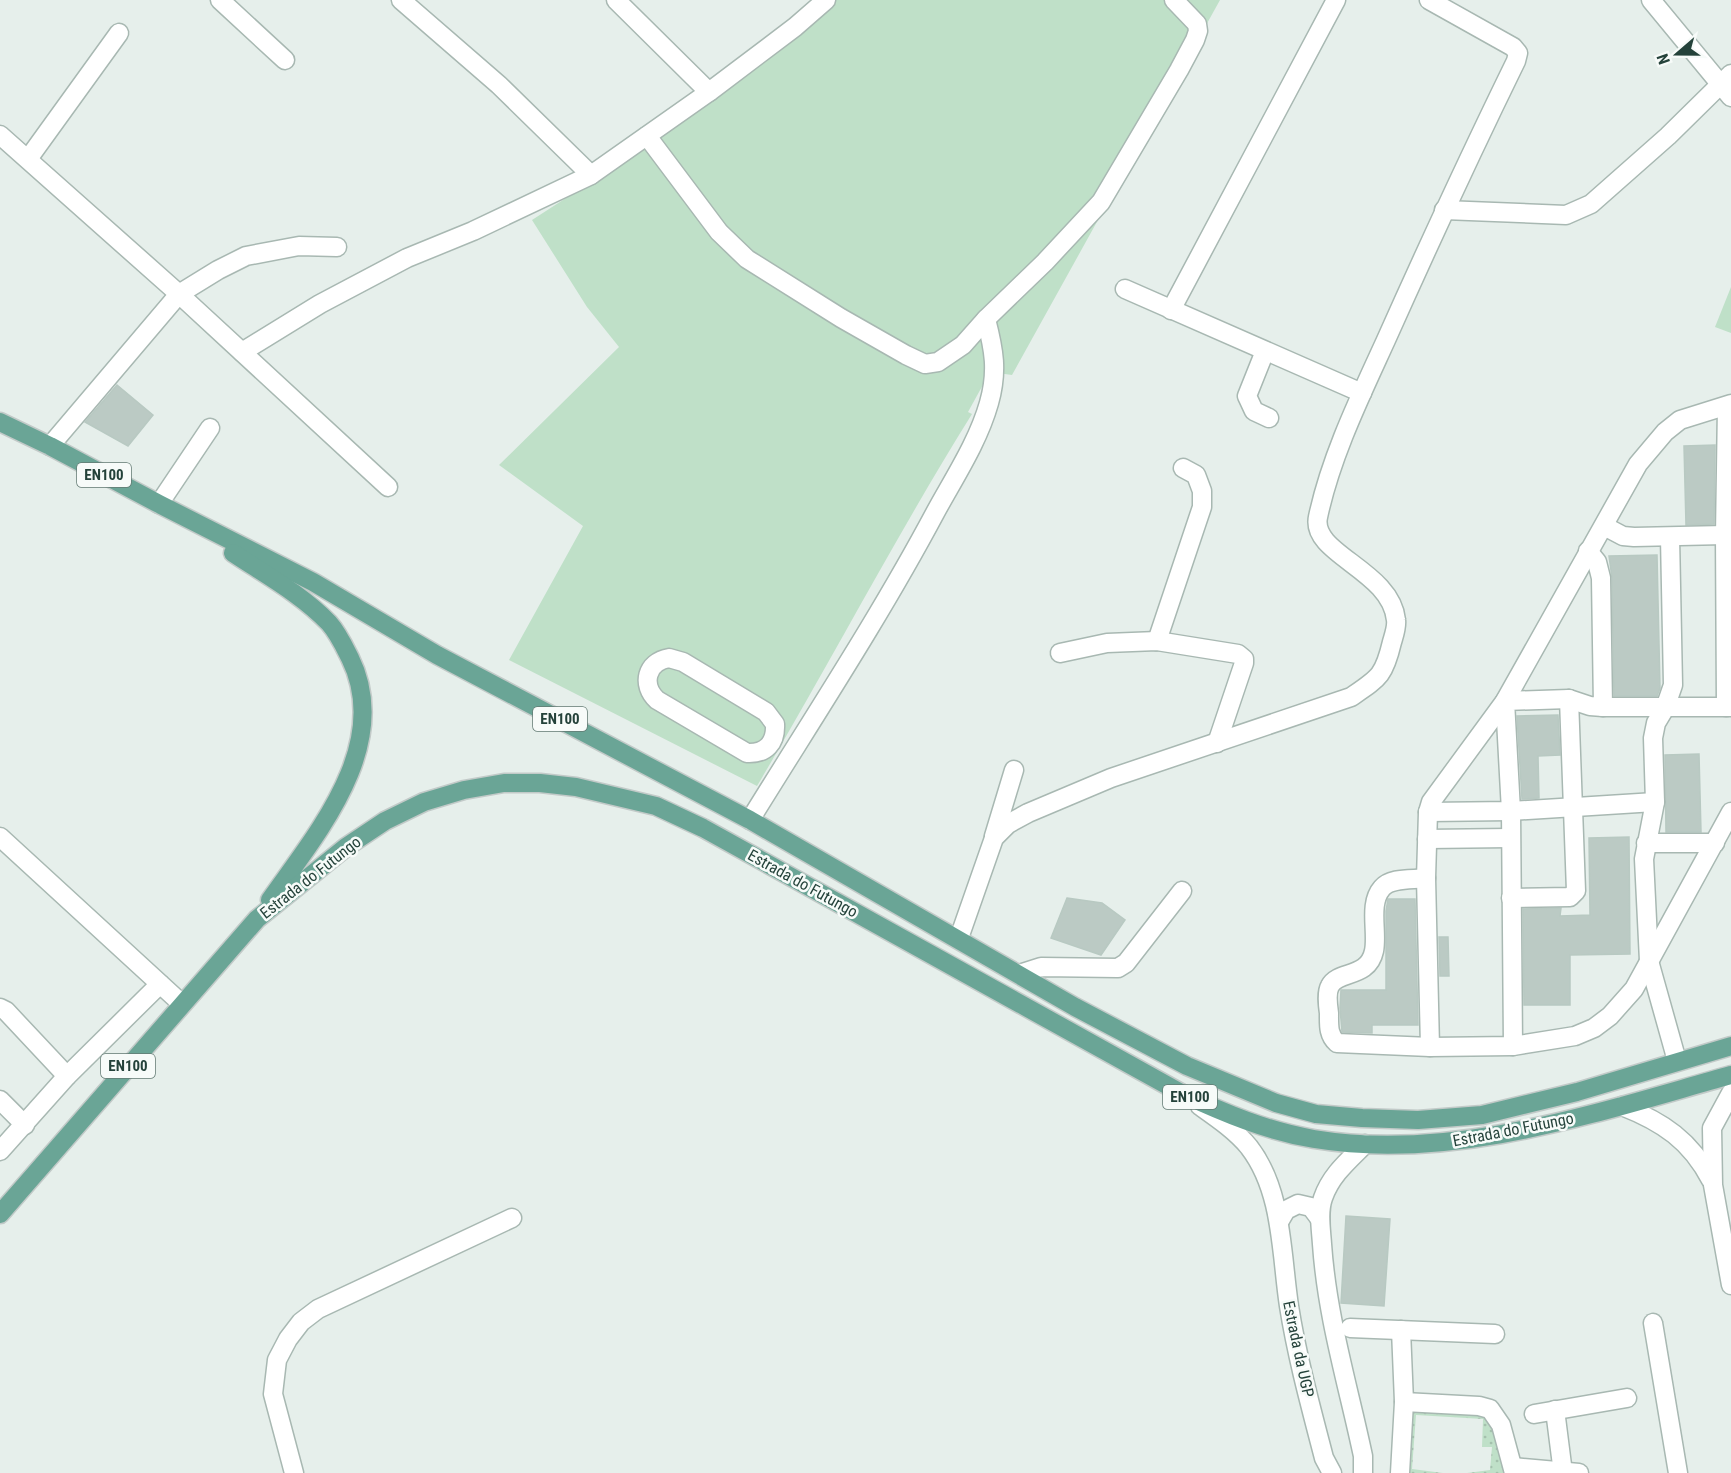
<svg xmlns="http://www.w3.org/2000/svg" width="1731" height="1473" viewBox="0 0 1731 1473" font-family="'Roboto Condensed',sans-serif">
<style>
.grass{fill:url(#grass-dots)}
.garden{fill:#bfe0c8}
.building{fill:#bbcac4;stroke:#b8c9c2;stroke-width:1.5}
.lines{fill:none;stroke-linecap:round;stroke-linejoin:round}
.minor-casing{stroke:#a8b8b2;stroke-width:21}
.major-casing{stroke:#c2cac8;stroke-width:21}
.minor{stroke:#fff;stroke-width:18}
.major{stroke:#6aa596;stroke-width:18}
.labels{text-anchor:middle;stroke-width:5;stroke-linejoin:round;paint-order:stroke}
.shield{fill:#f7fbf9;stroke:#637a73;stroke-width:1.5}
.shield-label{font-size:15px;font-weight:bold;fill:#24423a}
.street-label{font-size:16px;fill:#24423a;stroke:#f7fbf9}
</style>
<defs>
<pattern id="grass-dots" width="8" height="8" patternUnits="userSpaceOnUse" patternTransform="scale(1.5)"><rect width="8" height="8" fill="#bfe0c8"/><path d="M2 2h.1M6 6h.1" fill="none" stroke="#a4c1ad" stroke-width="1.8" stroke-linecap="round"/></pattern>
</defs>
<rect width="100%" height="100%" fill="#e6efeb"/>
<path class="grass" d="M1413,1410L1485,1414L1494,1427L1505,1473H1467L1490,1470L1492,1447H1482L1483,1419L1416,1415L1412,1469L1443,1473H1407L1408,1418Z"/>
<g class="garden">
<path d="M835,0H1220L1012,375L990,372L968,412L972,414C896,536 830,663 757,786L509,660L583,526L499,465L619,347L587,307L532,220L631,156L811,23Z"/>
<path d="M1731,287V333L1715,327Z"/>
</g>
<g class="building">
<path d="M117,385L153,415L128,446L85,422Z"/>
<path d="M1715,445L1714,524L1686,525L1684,446Z"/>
<path d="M1657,555L1660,688L1657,696H1614L1612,578L1609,556Z"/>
<path d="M1558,715L1560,755L1538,756L1539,798L1522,799L1517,716Z"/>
<path d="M1699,754L1701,832H1666L1665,755Z"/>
<path d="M1629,837L1630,954L1570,955V1005H1524L1523,909L1561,908L1560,916L1590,915L1589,838Z"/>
<path d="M1067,898L1102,903L1125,920L1101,955L1051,938Z"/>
<path d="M1388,899H1415L1418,1025H1372V1033L1342,1032L1340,1008L1341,990H1386V911Z"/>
<path d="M1439,937H1448L1449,976H1440Z"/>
<path d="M1346,1216L1390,1219L1384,1306L1341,1303Z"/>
</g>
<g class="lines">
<g class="minor-casing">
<g id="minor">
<path d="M220,0L285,60"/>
<path d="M401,0L499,85L591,175"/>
<path d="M616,0L709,92"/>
<path d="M1651,0L1731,97"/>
<path d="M0,135L179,294L388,487"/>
<path d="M647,136L719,232L747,259L841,318L906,355L925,364L938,362L963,345L986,319L1045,262L1101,202L1179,70L1195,40L1198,31L1197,24L1174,0"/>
<path d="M28,159L119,33"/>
<path d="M1444,210L1566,215L1591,204L1668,136L1731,74"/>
<path d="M1125,289L1362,393"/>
<path d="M1171,310L1336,0"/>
<path d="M1265,351L1247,396L1254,411L1269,418"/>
<path d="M242,352L320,304L407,258L473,231L591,175L709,92L795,27L826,0"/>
<path d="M50,446L179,294L218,270L246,256L299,246L337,247"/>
<path d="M159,504L210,428"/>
<path d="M1604,526L1623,536L1634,537L1725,535"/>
<path d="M1670,537L1673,685L1665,708L1656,723L1653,738L1655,802L1644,859L1649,961L1677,1061"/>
<path d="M1588,551L1597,562L1601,578L1603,707"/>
<path d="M1157,641L1202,507V491L1196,475L1183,468"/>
<path d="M1060,653L1107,643L1157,641L1238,654L1244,659V663L1217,743"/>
<path d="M669,658L683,662L766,712L775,724C776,743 766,754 747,753L657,700C641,685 646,662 669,658Z"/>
<path d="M1726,707L1725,535L1727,406"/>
<path d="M1428,812L1511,811L1655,802"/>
<path d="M750,820C813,718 879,618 935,513C954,478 978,442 989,403C998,371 994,350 986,319"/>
<path d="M994,836L1014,770"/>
<path d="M0,837L182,1004"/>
<path d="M1427,839L1510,838"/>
<path d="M1646,843H1715"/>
<path d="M1426,878C1413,880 1391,877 1382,888C1368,904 1378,932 1374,951C1368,979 1338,970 1330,986C1326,993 1328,1006 1329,1013C1329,1025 1328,1035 1337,1043L1430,1047L1513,1046L1575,1036L1594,1028L1610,1016L1634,989L1731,812"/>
<path d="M1511,898L1570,897L1576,891L1569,699"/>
<path d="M959,938L994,838L1008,824L1028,813L1111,778L1351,697C1379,678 1384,676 1392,642C1394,635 1397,627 1396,620C1391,570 1310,554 1318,517C1331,456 1360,397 1386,340C1428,246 1471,153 1516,61L1518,53L1513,47L1429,0"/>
<path d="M1019,974L1041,967L1118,968L1126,963L1182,891"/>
<path d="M0,1008L6,1011L67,1076"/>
<path d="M1513,1046L1511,811L1505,701L1569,699L1590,706L1603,707H1731"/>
<path d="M1430,1047L1426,878L1428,812L1431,802L1505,701L1638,464L1665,432L1680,420L1731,404"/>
<path d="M1731,1093L1712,1128L1713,1185L1731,1285"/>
<path d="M0,1100L25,1125"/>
<path d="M1200,1106C1217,1118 1236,1131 1249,1147C1283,1191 1281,1253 1289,1306C1297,1357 1311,1408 1324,1458L1332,1473"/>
<path d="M1622,1106C1663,1122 1691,1141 1711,1180"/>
<path d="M0,1151L67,1076L160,984"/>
<path d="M1279,1222L1286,1210L1298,1204L1311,1207L1320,1219"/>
<path d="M1653,1323L1678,1473"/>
<path d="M1350,1328L1495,1334"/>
<path d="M1404,1402L1479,1406L1490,1409L1501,1425L1514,1473"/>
<path d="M1555,1410L1563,1473"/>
<path d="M1534,1414L1627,1398"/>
<path d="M1513,1467L1579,1473"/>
<path d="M294,1473L273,1394L277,1360L288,1339L301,1322L318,1309L512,1218"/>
<path d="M1363,1473V1456C1348,1385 1327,1317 1322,1244C1321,1229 1318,1212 1323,1198C1331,1175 1348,1161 1365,1144"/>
<path d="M1400,1473L1404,1402L1401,1330"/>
</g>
</g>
<g class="major-casing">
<g id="major">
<path d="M0,422L50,446L159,504L313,582L437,655L750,820L1075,1007L1187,1066L1276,1103L1316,1114L1362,1118L1418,1120L1482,1115L1577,1092L1731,1046"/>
<path d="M233,553C266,575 301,594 329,623C338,633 344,646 350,658C393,745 317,833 270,900"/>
<path d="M0,1214L257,919L346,847L385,821L424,802L464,790L504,783H540L576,787L656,806L703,828L1181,1093C1224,1113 1267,1131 1314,1139C1454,1162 1598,1112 1731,1075"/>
</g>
</g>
<use href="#minor" class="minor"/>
<use href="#major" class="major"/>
</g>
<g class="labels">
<g class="shield">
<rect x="77" y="463" width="54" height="24" rx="4.5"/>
<rect x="533" y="707" width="54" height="24" rx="4.5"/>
<rect x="101" y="1054" width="54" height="24" rx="4.5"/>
<rect x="1163" y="1085" width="54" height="24" rx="4.5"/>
</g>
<g class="shield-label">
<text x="104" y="480">EN100</text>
<text x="560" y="724">EN100</text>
<text x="128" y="1071">EN100</text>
<text x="1190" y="1102">EN100</text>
</g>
<g class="street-label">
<text transform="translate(310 877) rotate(-38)" y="6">Estrada do Futungo</text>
<text transform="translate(803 883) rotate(29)" y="6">Estrada do Futungo</text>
<text transform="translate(1513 1129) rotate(-11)" y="6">Estrada do Futungo</text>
<text transform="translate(1299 1349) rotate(78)" y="6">Estrada da UGP</text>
</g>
</g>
<g transform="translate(1677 54) rotate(250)" stroke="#f7fbf9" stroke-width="4.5" paint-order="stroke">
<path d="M0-4.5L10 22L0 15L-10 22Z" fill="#24423a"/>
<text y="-9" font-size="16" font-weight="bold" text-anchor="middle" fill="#24423a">N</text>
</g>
</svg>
